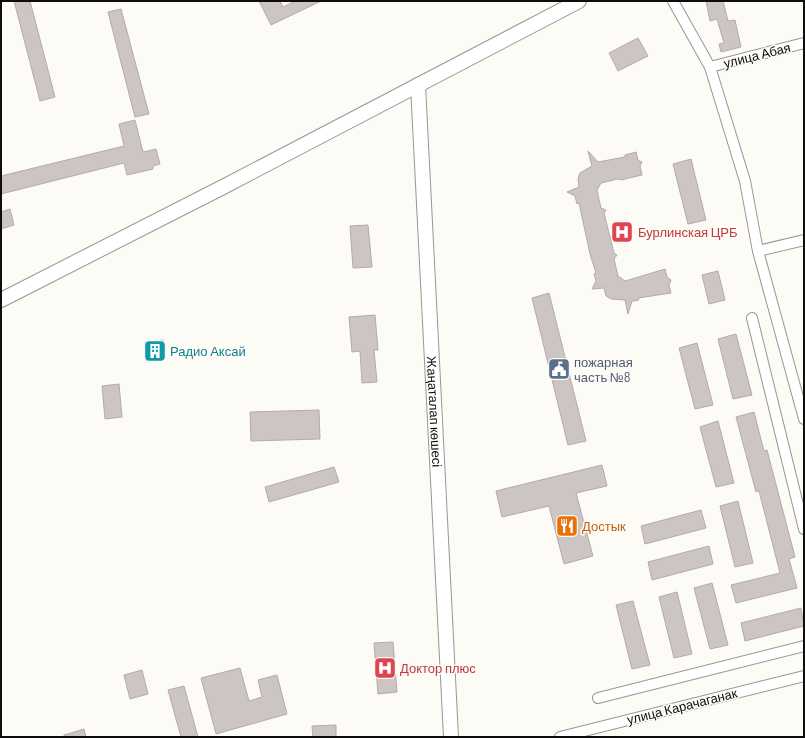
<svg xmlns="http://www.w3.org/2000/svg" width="805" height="738" viewBox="0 0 805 738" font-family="Barlow,sans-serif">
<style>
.building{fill:#ccc5c3;stroke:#b3aba9}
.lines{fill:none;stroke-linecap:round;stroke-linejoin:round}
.street-casing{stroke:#989691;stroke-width:12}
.secondary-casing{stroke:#989691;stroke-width:16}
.street{stroke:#fff;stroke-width:10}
.secondary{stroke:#fff;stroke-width:14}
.labels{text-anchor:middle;stroke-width:3;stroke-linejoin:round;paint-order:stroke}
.street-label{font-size:13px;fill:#0e0d0b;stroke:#fdfbf5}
.health-label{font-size:13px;fill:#be3a42;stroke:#fdfbf5;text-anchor:start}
.culture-label{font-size:13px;fill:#0d838f;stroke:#fdfbf5;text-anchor:start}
.service-label{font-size:13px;fill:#4e5e75;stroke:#fdfbf5;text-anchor:start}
.food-label{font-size:13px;fill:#c56008;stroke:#fdfbf5;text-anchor:start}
</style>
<rect width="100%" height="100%" fill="#fdfbf5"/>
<g class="building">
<path d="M14,1H30L55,97L40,101Z"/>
<path d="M259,1H280L283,7L295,1H321L271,25Z"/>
<path d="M706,1H723L728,21L735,20L741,47L721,52L719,44L724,43L717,19L710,21Z"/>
<path d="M121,9L149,114L135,117L108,12Z"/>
<path d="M638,38L648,56L618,71L609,53Z"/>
<path d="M135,120L143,152L156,149L160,164L153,166V169L127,175L124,163L1,194V176L124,146L119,124Z"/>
<path d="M588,151L598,162L625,157V155L636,152L638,160L642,162L640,166L642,175L621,180L618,179L601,183L597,190L601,208L606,210L604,213L614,253L617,255L614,259L618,276L625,281L665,269L667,277L671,280L669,285L671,293L638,298L639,300L632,301L628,314L625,300L611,299L606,296L604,288L592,289L596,281L594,274L596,273L590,254L579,203L577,204L575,196L567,192L579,187L578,179L580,173L592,166Z"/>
<path d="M691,159L706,220L688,224L673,164Z"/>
<path d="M10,209L14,225L1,229V212Z"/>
<path d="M368,225L372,267L353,268L350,226Z"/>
<path d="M718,271L725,300L709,304L702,275Z"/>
<path d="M549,293L586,441L568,445L532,298Z"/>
<path d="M375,315L378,350H374L377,382L362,383L360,351L352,352L349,317Z"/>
<path d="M736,334L752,395L733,399L718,339Z"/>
<path d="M163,340L165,359L146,361L145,342Z"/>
<path d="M697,343L713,405L695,409L679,348Z"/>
<path d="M119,384L122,417L105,419L102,386Z"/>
<path d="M319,410L320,439L251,441L250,412Z"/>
<path d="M754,412L764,451L767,450L795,557L789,559L797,588L736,603L731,585L780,573L759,491L756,492L736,417Z"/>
<path d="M718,421L734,483L716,487L700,427Z"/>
<path d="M602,465L607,486L576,493L593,556L564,564L549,506L502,517L496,491Z"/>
<path d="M334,467L339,482L269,502L265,487Z"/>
<path d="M738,501L753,563L735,567L720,506Z"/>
<path d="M701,510L706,528L645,544L641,526Z"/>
<path d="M709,546L713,564L652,580L648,562Z"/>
<path d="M712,583L728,645L710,649L694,588Z"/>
<path d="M677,592L692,654L674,658L659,597Z"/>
<path d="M633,601L650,665L632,669L616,605Z"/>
<path d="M801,608L804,626L745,641L741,623Z"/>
<path d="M393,642L397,692L378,694L374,643Z"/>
<path d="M240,668L249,701L262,697L258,680L277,675L287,714L216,734L201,678Z"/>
<path d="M142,670L148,694L130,699L124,675Z"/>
<path d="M184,686L198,737H181L168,690Z"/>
<path d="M336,725V737H313L312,726Z"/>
<path d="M84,729L86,737H64V735Z"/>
</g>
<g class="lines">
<g class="street-casing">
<g id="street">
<path d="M673,1L710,67L745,181L758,251L804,419"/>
<path d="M710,67L804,43"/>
<path d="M758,251L804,240"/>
<path d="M752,318L804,529"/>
<path d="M598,698L804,646"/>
<path d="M560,737L804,676"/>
</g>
</g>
<g class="secondary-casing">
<g id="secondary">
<path id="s1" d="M418,85L451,737"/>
<path d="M1,300L223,187L579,1"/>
</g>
</g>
<use href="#street" class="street"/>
<use href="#secondary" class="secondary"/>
</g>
<defs>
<g id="hospital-square" transform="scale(1.15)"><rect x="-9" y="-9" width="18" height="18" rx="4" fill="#e0444e" stroke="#fdfbf5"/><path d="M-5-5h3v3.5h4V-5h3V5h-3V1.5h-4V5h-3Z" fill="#fff"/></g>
<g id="building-square" transform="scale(1.15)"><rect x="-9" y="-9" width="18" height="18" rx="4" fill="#0f9aa8" stroke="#fdfbf5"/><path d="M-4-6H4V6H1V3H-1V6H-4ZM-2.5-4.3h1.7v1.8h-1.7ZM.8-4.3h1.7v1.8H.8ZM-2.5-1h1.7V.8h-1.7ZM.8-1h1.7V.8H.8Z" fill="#fff"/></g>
<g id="civic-square" transform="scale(1.15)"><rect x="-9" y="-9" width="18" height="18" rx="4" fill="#5c6f8a" stroke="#fdfbf5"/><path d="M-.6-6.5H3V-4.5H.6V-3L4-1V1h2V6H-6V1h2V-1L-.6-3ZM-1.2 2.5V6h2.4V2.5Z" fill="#fff"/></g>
<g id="restaurant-square" transform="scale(1.15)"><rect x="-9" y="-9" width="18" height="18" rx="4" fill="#e8710a" stroke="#fdfbf5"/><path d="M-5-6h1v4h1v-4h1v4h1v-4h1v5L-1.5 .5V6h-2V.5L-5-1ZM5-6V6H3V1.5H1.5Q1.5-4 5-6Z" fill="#fff"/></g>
</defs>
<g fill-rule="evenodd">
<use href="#hospital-square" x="622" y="232"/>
<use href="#building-square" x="155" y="351"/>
<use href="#civic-square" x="559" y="369"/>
<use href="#restaurant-square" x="567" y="526"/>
<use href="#hospital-square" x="385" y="668"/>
</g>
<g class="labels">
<g class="street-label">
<text transform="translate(757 55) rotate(-14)" y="5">улица Абая</text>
<text dy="5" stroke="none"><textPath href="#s1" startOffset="327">Жаңаталап көшесі</textPath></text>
<text transform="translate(682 706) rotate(-14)" y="5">улица Карачаганак</text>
</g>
<g class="health-label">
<text x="638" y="237">Бурлинская ЦРБ</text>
<text x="400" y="673">Доктор плюс</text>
</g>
<g class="culture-label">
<text x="170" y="356">Радио Аксай</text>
</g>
<g class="service-label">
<text x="574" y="367">пожарная<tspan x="574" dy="15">часть №8</tspan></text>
</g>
<g class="food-label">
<text x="582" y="531">Достык</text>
</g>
</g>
<rect width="805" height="738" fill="none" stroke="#0e0d0b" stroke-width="4"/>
</svg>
